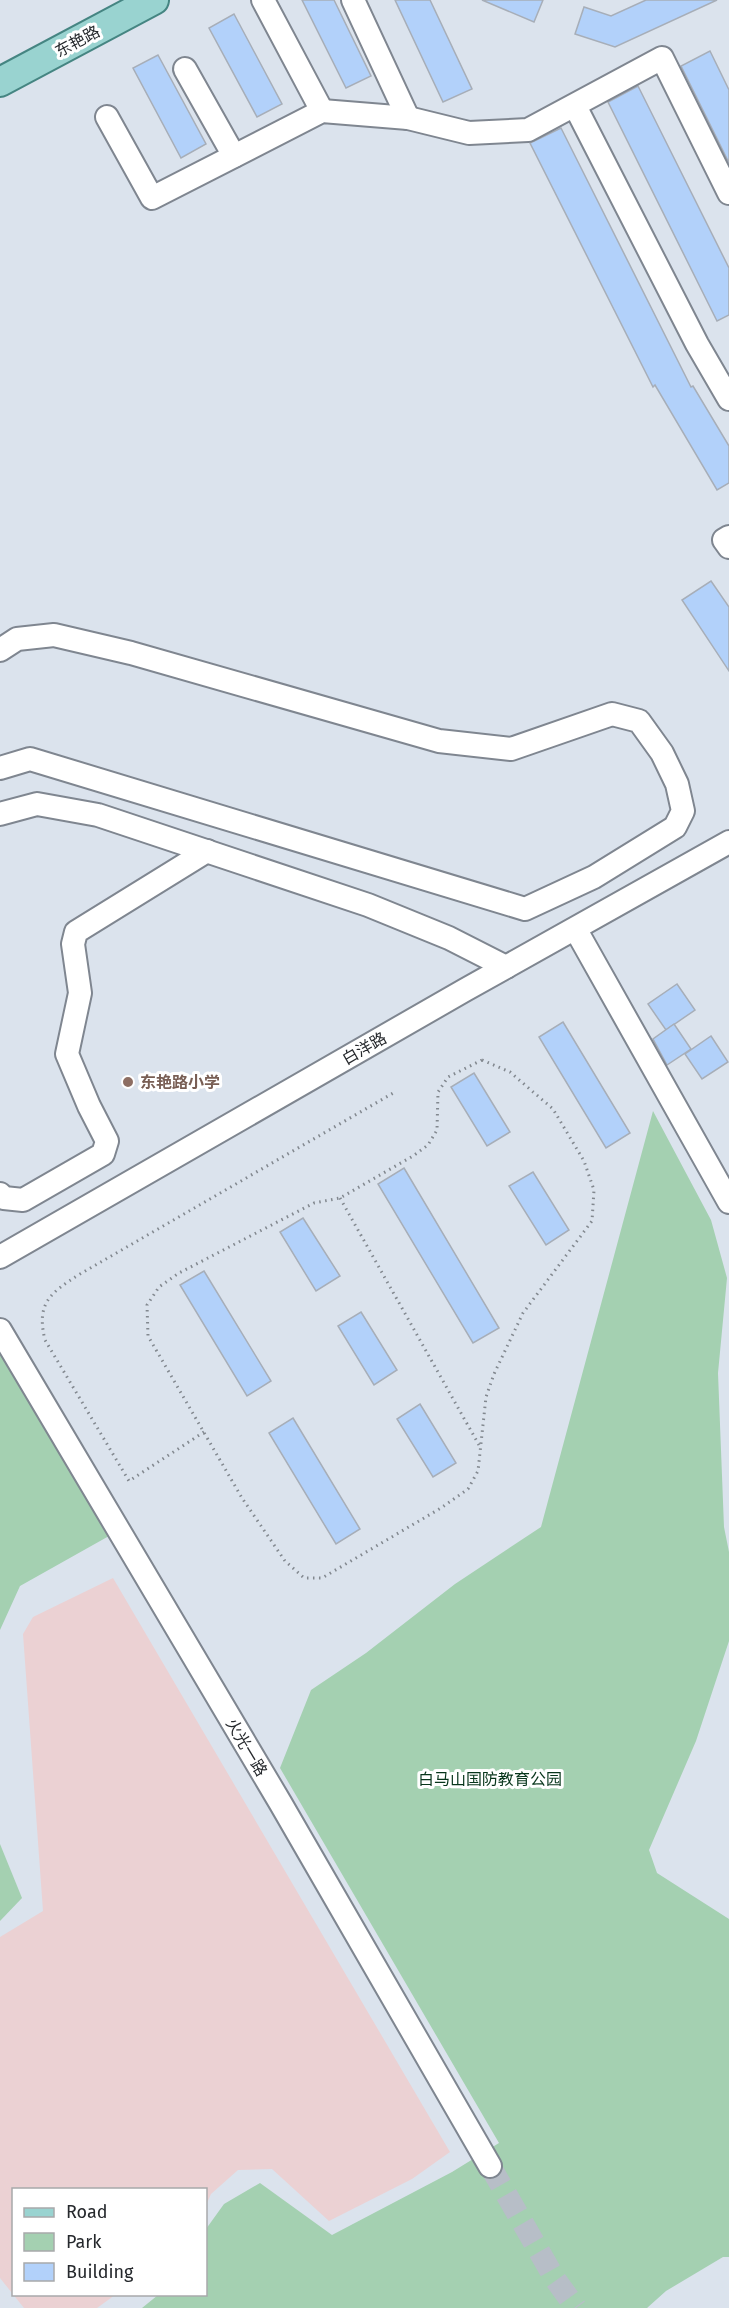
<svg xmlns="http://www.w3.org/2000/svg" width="729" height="2308" viewBox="0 0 729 2308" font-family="'Fira Sans','Noto Sans SC',sans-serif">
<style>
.commercial{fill:#ebd1d3}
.green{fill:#a4d0b1}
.building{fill:#b2d1fa;stroke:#a7aeb8;stroke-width:1.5}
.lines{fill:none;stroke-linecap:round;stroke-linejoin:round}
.minor-tunnel{stroke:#b7bec7;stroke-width:22;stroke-dasharray:22 11;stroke-linecap:butt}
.minor-casing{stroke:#7f8690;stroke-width:26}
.major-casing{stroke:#458582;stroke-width:32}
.path{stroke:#82888f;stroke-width:3;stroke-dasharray:1.5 4.5;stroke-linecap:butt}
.minor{stroke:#fff;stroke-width:22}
.major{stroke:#99d3d0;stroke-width:28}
.education-dot{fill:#8d6e63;stroke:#fff;stroke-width:2}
.labels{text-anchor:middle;stroke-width:6;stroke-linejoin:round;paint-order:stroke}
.street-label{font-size:16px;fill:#26292d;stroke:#fff}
.education-label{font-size:16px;font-weight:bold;fill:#785e54;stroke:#fff;text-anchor:start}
.park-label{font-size:16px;fill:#07351b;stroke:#fff}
</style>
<rect width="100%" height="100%" fill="#dbe3ed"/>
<path class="commercial" d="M113,1578L450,2152L412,2179L329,2221L272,2169L238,2170L211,2194L206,2205V2190H14V2294L115,2295L97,2308H24L0,2278V1937L43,1911L23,1634L33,1617Z"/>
<g class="green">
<path d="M653,1111L711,1220L727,1278L718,1373L724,1527L729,1552V1641L696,1741L649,1850L657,1873L729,1919V2257H723L666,2291L647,2308H142L158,2295L206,2294V2229L224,2204L260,2183L332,2235L452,2172L499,2143L280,1768L311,1690L366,1653L455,1584L541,1527Z"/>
<path d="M0,1347L109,1536L20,1586L0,1630Z"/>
<path d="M0,1844L22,1898L0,1921Z"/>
</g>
<g class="building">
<path d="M302,0H334L371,76L346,88Z"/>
<path d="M395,0H430L472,89L443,102Z"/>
<path d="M482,0H543L534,22Z"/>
<path d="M646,0H717L615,47L575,34L584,7L611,16Z"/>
<path d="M234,14L282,104L257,117L209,28Z"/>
<path d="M710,51L729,90V163L681,66Z"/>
<path d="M158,55L206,144L181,158L133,68Z"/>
<path d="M638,86L729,268V315L717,321L608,102Z"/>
<path d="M561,128L691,387L693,386L729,446V483L717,490L655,385L653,387L530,143Z"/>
<path d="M711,581L729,607V671L682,600Z"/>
<path d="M677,984L695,1010L666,1030L648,1004Z"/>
<path d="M563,1022L630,1133L606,1148L539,1037Z"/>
<path d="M674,1024L691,1049L667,1065L653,1039Z"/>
<path d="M711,1036L728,1062L702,1079L685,1054Z"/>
<path d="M474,1073L510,1132L487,1146L451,1087Z"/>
<path d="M404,1168L499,1328L473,1343L378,1184Z"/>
<path d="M533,1172L569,1230L546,1245L509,1186Z"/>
<path d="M303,1218L340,1276L316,1291L280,1232Z"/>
<path d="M204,1271L271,1381L247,1396L180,1285Z"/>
<path d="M361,1312L397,1370L374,1385L338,1326Z"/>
<path d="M420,1404L456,1463L433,1477L397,1419Z"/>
<path d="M293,1418L360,1529L336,1544L269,1433Z"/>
</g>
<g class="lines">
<path class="minor-tunnel" d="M490,2166L555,2279L576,2308"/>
<g class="minor-casing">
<g id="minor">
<path d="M263,0L322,111"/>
<path d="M353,0L408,118"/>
<path d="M185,69L234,156"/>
<path d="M575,106L697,344L729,399"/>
<path d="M107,117L152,198L322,111L408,118L469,133L528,130L662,58L729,193"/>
<path d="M729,537L724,540L729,547"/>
<path d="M0,650L17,639L54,635L131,653L439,741L511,749L612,714L639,721L662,753L677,784L683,811L675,827L594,877L525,909L30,759L0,768"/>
<path d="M0,814L37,804L98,815L368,905L449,938L506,967"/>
<path d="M576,930L729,1202"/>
<path d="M0,1194L4,1198L23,1200L103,1154L107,1141L89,1106L67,1054L80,993L73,944L76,932L207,851"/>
<path d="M0,1257L465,990L729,842"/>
<path d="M0,1330L281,1804L490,2166"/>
</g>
</g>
<g class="major-casing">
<path id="major" d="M0,82L154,0"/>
</g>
<g class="path">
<path d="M482,1060L510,1072L553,1109L584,1161L594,1190L592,1221L523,1313L494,1374L486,1397L478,1471L468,1489L441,1508L322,1578H304L285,1561L242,1498L148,1336L147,1305L159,1287L179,1273L314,1203L340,1198L413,1156L428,1145L437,1130L438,1092L448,1077Z"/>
<path d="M340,1198L479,1445"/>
<path d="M204,1432L129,1481L45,1340C36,1303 50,1293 80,1274L395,1092"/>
</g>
<use href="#minor" class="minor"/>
<use href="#major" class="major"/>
</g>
<circle class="education-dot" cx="128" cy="1082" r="6"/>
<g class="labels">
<g class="street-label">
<text transform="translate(77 41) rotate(-28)" y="6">东艳路</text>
<text transform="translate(364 1048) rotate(-30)" y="6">白洋路</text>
<text transform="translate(247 1747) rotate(59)" y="6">火光一路</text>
</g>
<g class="education-label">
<text x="140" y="1088">东艳路小学</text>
</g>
<g class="park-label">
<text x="490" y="1785">白马山国防教育公园</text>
</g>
</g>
<rect x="12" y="2188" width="195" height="108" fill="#ffffff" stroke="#a8a9ab" stroke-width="1.5"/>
<rect x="24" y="2208" width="30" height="9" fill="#99d3d0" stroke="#a8a9ab" stroke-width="1.5"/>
<text x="66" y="2218" font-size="18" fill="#26292d">Road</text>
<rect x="24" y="2233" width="30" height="18" fill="#a4d0b1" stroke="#a8a9ab" stroke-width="1.5"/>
<text x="66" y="2248" font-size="18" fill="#26292d">Park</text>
<rect x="24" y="2263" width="30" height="18" fill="#b2d1fa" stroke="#a8a9ab" stroke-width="1.5"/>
<text x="66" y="2278" font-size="18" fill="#26292d">Building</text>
</svg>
